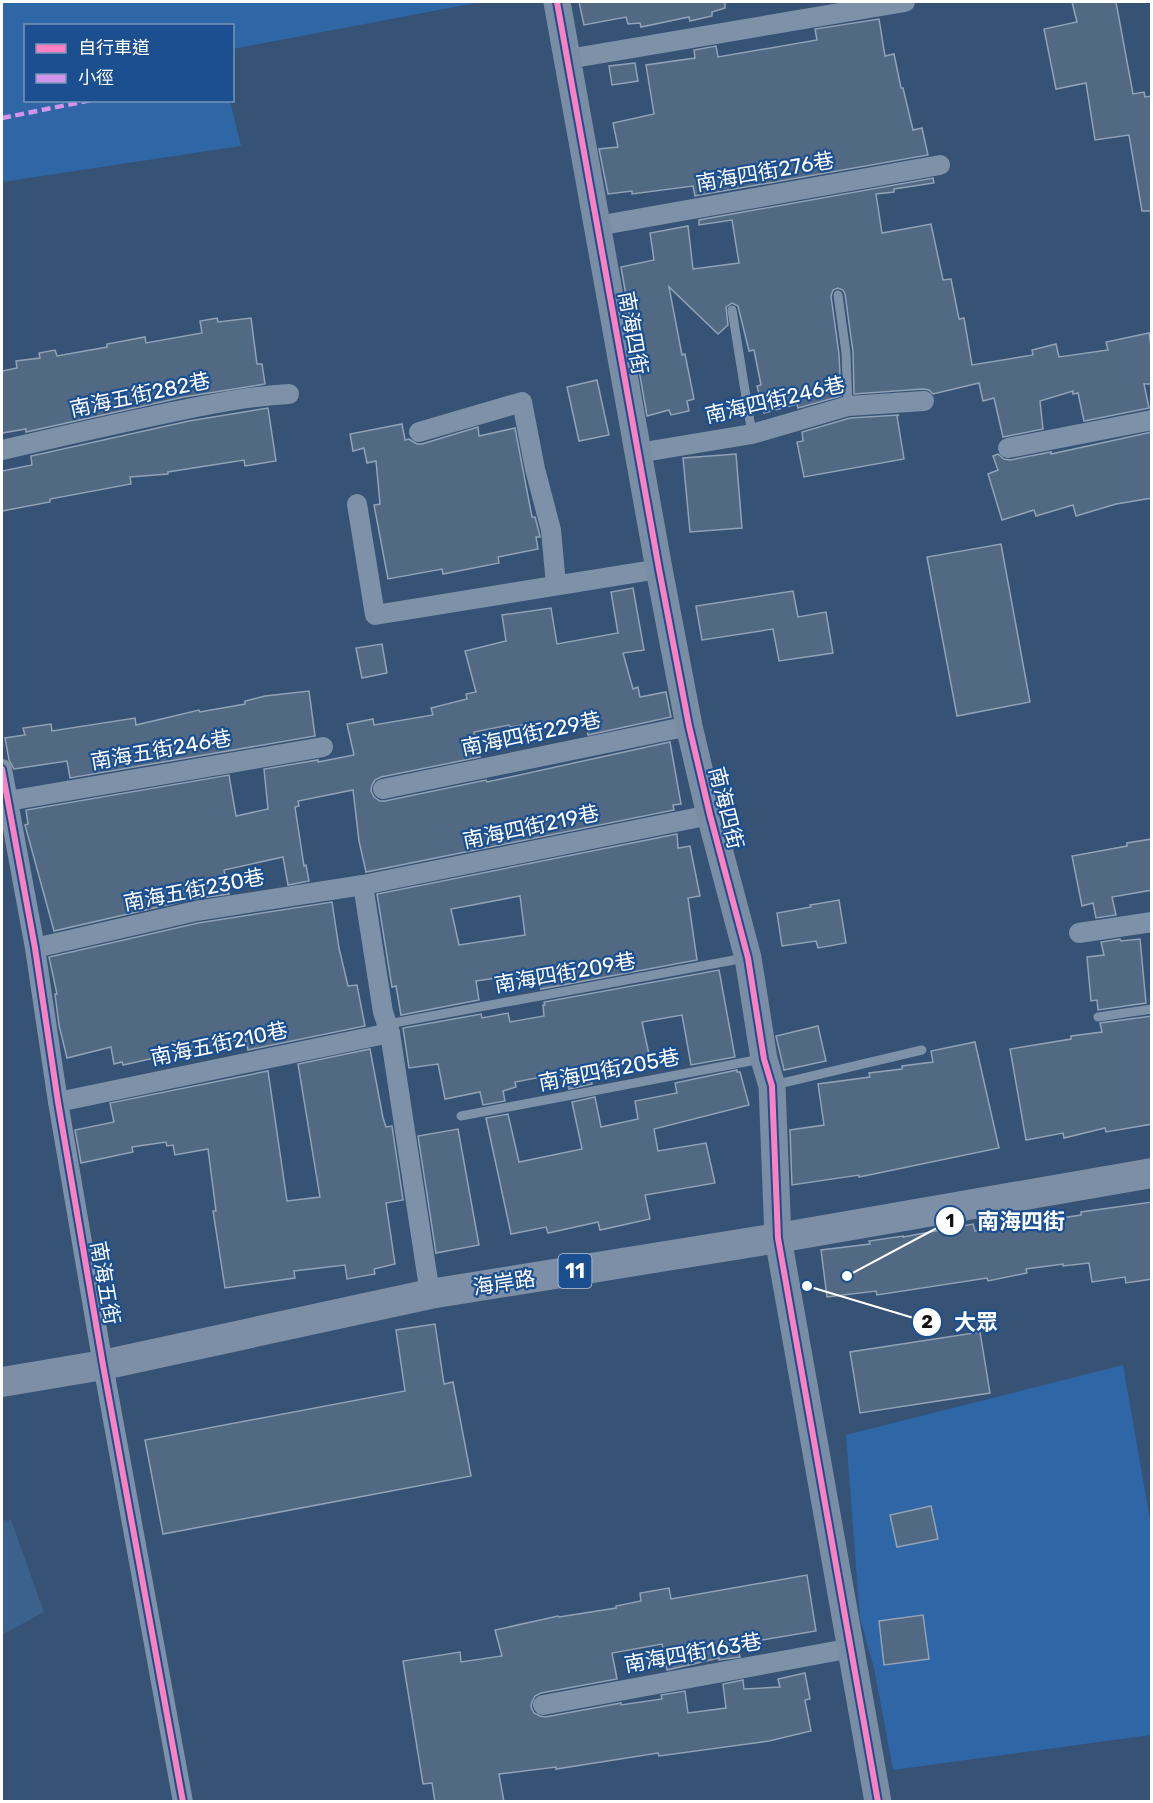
<svg xmlns="http://www.w3.org/2000/svg" width="1153" height="1803" viewBox="0 0 1153 1803" font-family="Rubik,'Noto Sans TC',sans-serif">
<style>
.green{fill:#2f66a5}
.water{fill:#3b618d}
.building{fill:#526984;stroke:#92a2b6;stroke-width:1.5;fill-rule:evenodd}
.lines{fill:none;stroke-linecap:round;stroke-linejoin:round}
.lane{stroke:#7d92a8;stroke-width:9}
.street{stroke:#7d92a8;stroke-width:20}
.secondary{stroke:#798da4;stroke-width:27}
.primary{stroke:#7d8ea7;stroke-width:30}
.quiet{stroke:#d193ec;stroke-width:4.5;stroke-dasharray:9 4.5;stroke-linecap:butt}
.cycleway-casing{stroke:#1b4f8f;stroke-width:10}
.cycleway{stroke:#ff80c0;stroke-width:6}
.labels{text-anchor:middle;stroke-width:4.5;stroke-linejoin:round;paint-order:stroke}
.shield{fill:#1b4f8f;stroke:#bbcadd;stroke-width:1.5}
.shield-label{font-size:20px;font-weight:bold;fill:#fff}
.street-label{font-size:21px;fill:#fff;stroke:#1b4f8f}
.leader{fill:none;stroke:#fff;stroke-width:2}
.callout-dot{fill:#fff;stroke:#1b4f8f;stroke-width:2}
.mark-label{font-size:18px;text-anchor:middle;font-weight:bold;fill:#111}
.callout-label{font-size:22px;text-anchor:middle;font-weight:bold;fill:#fff;stroke:#1b4f8f;stroke-width:4.5;stroke-linejoin:round;paint-order:stroke}
</style>
<rect width="100%" height="100%" fill="#365274"/>
<g class="green">
<path d="M2,2H481L233,49L232,26H26V100L230,101L241,146L2,182Z"/>
<path d="M1123,1365L1151,1525V1735L893,1770L874,1668L860,1618L846,1435Z"/>
</g>
<path class="water" d="M11,1520L44,1612L2,1635V1521Z"/>
<g class="building">
<path d="M579,2H725V8L712,12V16L690,21L689,17L641,27L640,23L628,24L626,17L584,25Z"/>
<path d="M1072,2H1116L1133,94L1144,92L1145,97L1152,96V211H1142L1129,135L1095,140L1086,83L1056,89L1044,29L1077,22Z"/>
<path d="M879,19L885,56L894,54L901,88H903L913,130L922,128L928,155L695,196L693,186L632,194V191L608,194L599,149L618,147L613,123L654,114L646,65L695,58L694,50L716,46L718,57L817,40L815,29Z"/>
<path d="M635,63L638,81L612,85L609,66Z"/>
<path d="M933,178L934,183L894,189V192L876,194L882,233L931,224L943,280L951,279L959,319L964,318L972,365L1033,355L1032,350L1056,344L1059,357L1108,350L1106,342L1149,333L1152,355V384H1144L1149,408L1084,421L1078,393L1073,394V391L1040,401L1043,429L1003,437L994,398L983,401L979,383L933,394L929,390L923,389L854,394L853,352L845,294L843,290L838,288L833,290L831,296L839,354L841,396L798,408L797,404L764,413L757,386L761,385L754,350L749,351L738,306L732,303L726,307L728,325L718,334L669,287L682,355L685,354L694,399L687,401L689,411L671,415L669,410L647,416L621,267L654,260L650,233L688,226L693,269L739,263L732,220L699,225V220Z"/>
<path d="M217,318L218,322L251,318L257,364H262L265,384L184,397L26,432V429L2,433V371L17,368L16,361L40,358L39,353L55,350L57,356L107,347V344L145,337L146,343L202,333L200,321Z"/>
<path d="M597,380L609,435L579,441L567,387Z"/>
<path d="M268,408L276,461L245,466L244,460L168,472V474L130,477L131,484L50,499V502L2,511V471L32,465L31,456L189,421Z"/>
<path d="M899,415L897,416L904,459L804,477L797,442L803,441L802,432L850,418Z"/>
<path d="M402,424L405,440L409,439L417,444H422L478,427L479,436L515,428L532,517H535L539,532L540,537H536L538,549L498,557L499,563L443,574L442,569L388,579L374,505L380,504L376,461L367,463L364,448L353,451L350,434Z"/>
<path d="M1152,432V498L1116,504L1076,516L1073,505L1036,516L1034,510L1002,520L988,474L998,470L993,456L998,454L1004,459L1010,460L1051,452V454Z"/>
<path d="M736,454L742,528L690,532L683,458Z"/>
<path d="M1001,544L1030,702L957,716L927,557Z"/>
<path d="M633,588L644,650L623,653L633,689L638,687L640,697L666,692L671,717L588,735L585,718L552,726L551,723L535,727L534,723L510,727L509,725L474,732L480,757L381,777L375,780L372,785L371,791L374,797L380,801H385L486,780L487,782L670,742L681,804L673,805L674,810L366,872L359,841L353,790L298,801L299,806L295,807L304,866L306,865L309,881L288,885L283,857L224,870L229,894L193,899L54,931L25,825L28,824L26,810L229,775L236,816L268,809L264,769L318,760V762L354,755L347,724L373,719L374,725L433,715L431,708L467,699L466,694L476,692L465,651L506,641L502,615L551,608L557,644L618,633L611,592Z"/>
<path d="M793,591L798,617L826,612L833,653L779,661L773,629L702,640L696,606Z"/>
<path d="M382,644L387,673L362,678L356,648Z"/>
<path d="M309,691L315,736L70,778L67,761L14,769L9,760L5,738L25,735L23,728L51,724L52,731L135,718L136,725L199,710L200,712L245,704V701L265,696Z"/>
<path d="M677,834L678,848L690,846L700,896L688,898L697,960L541,989L538,972L476,981L479,1000L401,1015L396,986L392,987L377,894ZM520,896L525,935L459,945L451,909Z"/>
<path d="M1152,839V890L1112,897L1116,915L1096,918L1093,903L1082,906L1072,856L1127,846V843Z"/>
<path d="M839,900L846,943L818,948L816,941L782,946L777,913L811,907L810,905Z"/>
<path d="M332,902L339,948L348,986L357,985L365,1026L248,1050L245,1038L200,1048V1045L168,1053V1055L123,1065L122,1062L114,1064L111,1047L67,1058L59,1025L55,994H57L49,957L198,923Z"/>
<path d="M1120,939L1121,941L1140,939L1146,1003L1098,1010L1097,1000L1091,1001L1087,957L1104,955L1101,942Z"/>
<path d="M719,970L735,1057L691,1065L682,1015L642,1022L650,1059L590,1073L592,1084L569,1089L566,1076L563,1077L562,1073L515,1082L516,1087L503,1091L505,1101L483,1105L480,1092L445,1099L438,1064L409,1068L403,1028L481,1014L482,1018L508,1013L510,1022L544,1016L543,1005H545L544,1002Z"/>
<path d="M1152,1016V1124L1106,1132L1105,1128L1064,1138L1063,1133L1026,1140L1010,1049L1071,1039V1036L1102,1032L1100,1023Z"/>
<path d="M818,1026L826,1061L784,1070L776,1036Z"/>
<path d="M975,1042L999,1148L859,1177V1175L792,1185L790,1130L824,1125L818,1084L870,1077L869,1073L902,1069V1066L933,1062L931,1051Z"/>
<path d="M370,1049L383,1118L386,1127L392,1126L403,1200L386,1203L395,1264L374,1269L375,1274L347,1279L345,1265L294,1271L295,1278L225,1288L213,1211H216L208,1149L175,1155L173,1145L167,1146L166,1142L132,1147L133,1152L81,1163L75,1130L114,1122L110,1103L268,1071L287,1201L320,1197L298,1064Z"/>
<path d="M737,1070V1072H740L749,1105L654,1129L658,1151L706,1143L715,1183L645,1195L650,1219L600,1230L598,1222L548,1233L546,1227L511,1234L486,1118L508,1114L519,1162L582,1149L572,1102L595,1097L601,1127L638,1119L635,1101L677,1093L675,1083Z"/>
<path d="M458,1129L479,1245L436,1253L418,1136Z"/>
<path d="M1152,1202V1279L1126,1283L1125,1277L1092,1282L1089,1263L1063,1266V1264L1026,1269L1027,1273L988,1281L987,1278L877,1295L876,1291L827,1297L821,1250L870,1244L869,1241L903,1236V1237L973,1224L975,1231L1081,1215V1212Z"/>
<path d="M435,1324L444,1384L453,1382L471,1476L163,1534L145,1440L405,1391L396,1330Z"/>
<path d="M980,1332L990,1393L860,1413L850,1352Z"/>
<path d="M931,1506L938,1539L897,1547L890,1515Z"/>
<path d="M807,1575L816,1631L737,1644L740,1657L719,1660V1658L667,1670L662,1644L612,1653L617,1679L541,1693L535,1696L532,1702L531,1707L534,1713L540,1716L545,1717L621,1703V1705L662,1699L661,1695L685,1691L688,1713L726,1708L723,1684L743,1680L744,1689L780,1687L778,1679L805,1673L810,1699L805,1700L811,1731L769,1741L659,1756L658,1753L556,1769V1767L499,1774L504,1802H435L432,1783L423,1784L403,1661L460,1652L461,1662L502,1656L495,1630L558,1616L559,1617L616,1608V1606L641,1601L640,1593L669,1588L671,1599Z"/>
<path d="M923,1615L929,1659L884,1665L879,1621Z"/>
</g>
<g class="lines">
<g class="lane">
<path d="M838,295L846,353L848,406"/>
<path d="M732,310L752,434"/>
<path d="M1098,1017L1152,1009"/>
<path d="M388,1024L745,958"/>
<path d="M774,1085L922,1050"/>
<path d="M461,1116L761,1059"/>
</g>
<g class="street">
<path d="M568,59L905,2"/>
<path d="M597,226L940,165"/>
<path d="M419,432L522,402L535,469L551,530L556,585"/>
<path d="M1008,448L1152,420"/>
<path d="M2,450C58,437 115,424 172,412C211,404 250,396 289,394"/>
<path d="M638,453L752,434L848,406L924,401"/>
<path d="M357,504L375,615L659,569"/>
<path d="M2,769L35,948L58,1102L103,1365L183,1802"/>
<path d="M383,789L689,726"/>
<path d="M2,802L323,747"/>
<path d="M363,885L383,1012L390,1033L430,1294"/>
<path d="M1079,933L1152,922"/>
<path d="M35,948L196,911L363,885L710,815"/>
<path d="M58,1102L390,1033"/>
<path d="M543,1705L852,1648"/>
</g>
<path class="secondary" d="M557,2L659,569L689,726L710,815L748,958L764,1059L772,1086L778,1238L878,1802"/>
<path class="primary" d="M2,1382L103,1365L430,1294L778,1238L1152,1173"/>
<path class="quiet" d="M2,118L92,100"/>
<g class="cycleway-casing">
<g id="cycleway">
<path d="M557,2L659,569L689,726L710,815L748,958L764,1059L772,1086L778,1238L878,1802"/>
<path d="M2,769L35,948L58,1102L103,1365L183,1802"/>
</g>
</g>
<use href="#cycleway" class="cycleway"/>
</g>
<g class="labels">
<rect class="shield" x="558.5" y="1254" width="33" height="34" rx="4.5"/>
<g class="shield-label">
<text x="575" y="1278">11</text>
</g>
<g class="street-label">
<text transform="translate(765 172) rotate(-10)" y="7">南海四街276巷</text>
<text transform="translate(633 333) rotate(80)" y="7">南海四街</text>
<text transform="translate(140 395) rotate(-12)" y="7">南海五街282巷</text>
<text transform="translate(775 400) rotate(-13)" y="7">南海四街246巷</text>
<text transform="translate(531 734) rotate(-12)" y="7">南海四街229巷</text>
<text transform="translate(161 750) rotate(-10)" y="7">南海五街246巷</text>
<text transform="translate(726 808) rotate(76)" y="7">南海四街</text>
<text transform="translate(531 827) rotate(-12)" y="7">南海四街219巷</text>
<text transform="translate(194 890) rotate(-11)" y="7">南海五街230巷</text>
<text transform="translate(565 973) rotate(-10)" y="7">南海四街209巷</text>
<text transform="translate(219 1044) rotate(-12)" y="7">南海五街210巷</text>
<text transform="translate(609 1070) rotate(-11)" y="7">南海四街205巷</text>
<text transform="translate(105 1283) rotate(80)" y="7">南海五街</text>
<text transform="translate(504 1283) rotate(-9)" y="7">海岸路</text>
<text transform="translate(693 1653) rotate(-10)" y="7">南海四街163巷</text>
</g>
</g>
<path class="leader" d="M847 1276L950 1221M807 1286L927 1322"/>
<g class="callout-dot">
<circle cx="847" cy="1276" r="6"/>
<circle cx="807" cy="1286" r="6"/>
<circle cx="950" cy="1221" r="15"/>
<circle cx="927" cy="1322" r="15"/>
</g>
<g class="mark-label">
<text x="950" y="1227">1</text>
<text x="927" y="1328">2</text>
</g>
<g class="callout-label">
<text x="1021" y="1229">南海四街</text>
<text x="976" y="1330">大眾</text>
</g>
<rect width="1153" height="1803" fill="none" stroke="#ffffff" stroke-width="6"/>
<rect x="24" y="24" width="210" height="78" fill="#1b4f8f" stroke="#7695bc" stroke-width="1.5"/>
<rect x="36" y="44" width="30" height="9" fill="#ff80c0" stroke="#7695bc" stroke-width="1.5"/>
<text x="78" y="54" font-size="18" fill="#ffffff">自行車道</text>
<rect x="36" y="74" width="30" height="9" fill="#d193ec" stroke="#7695bc" stroke-width="1.5"/>
<text x="78" y="84" font-size="18" fill="#ffffff">小徑</text>
</svg>
